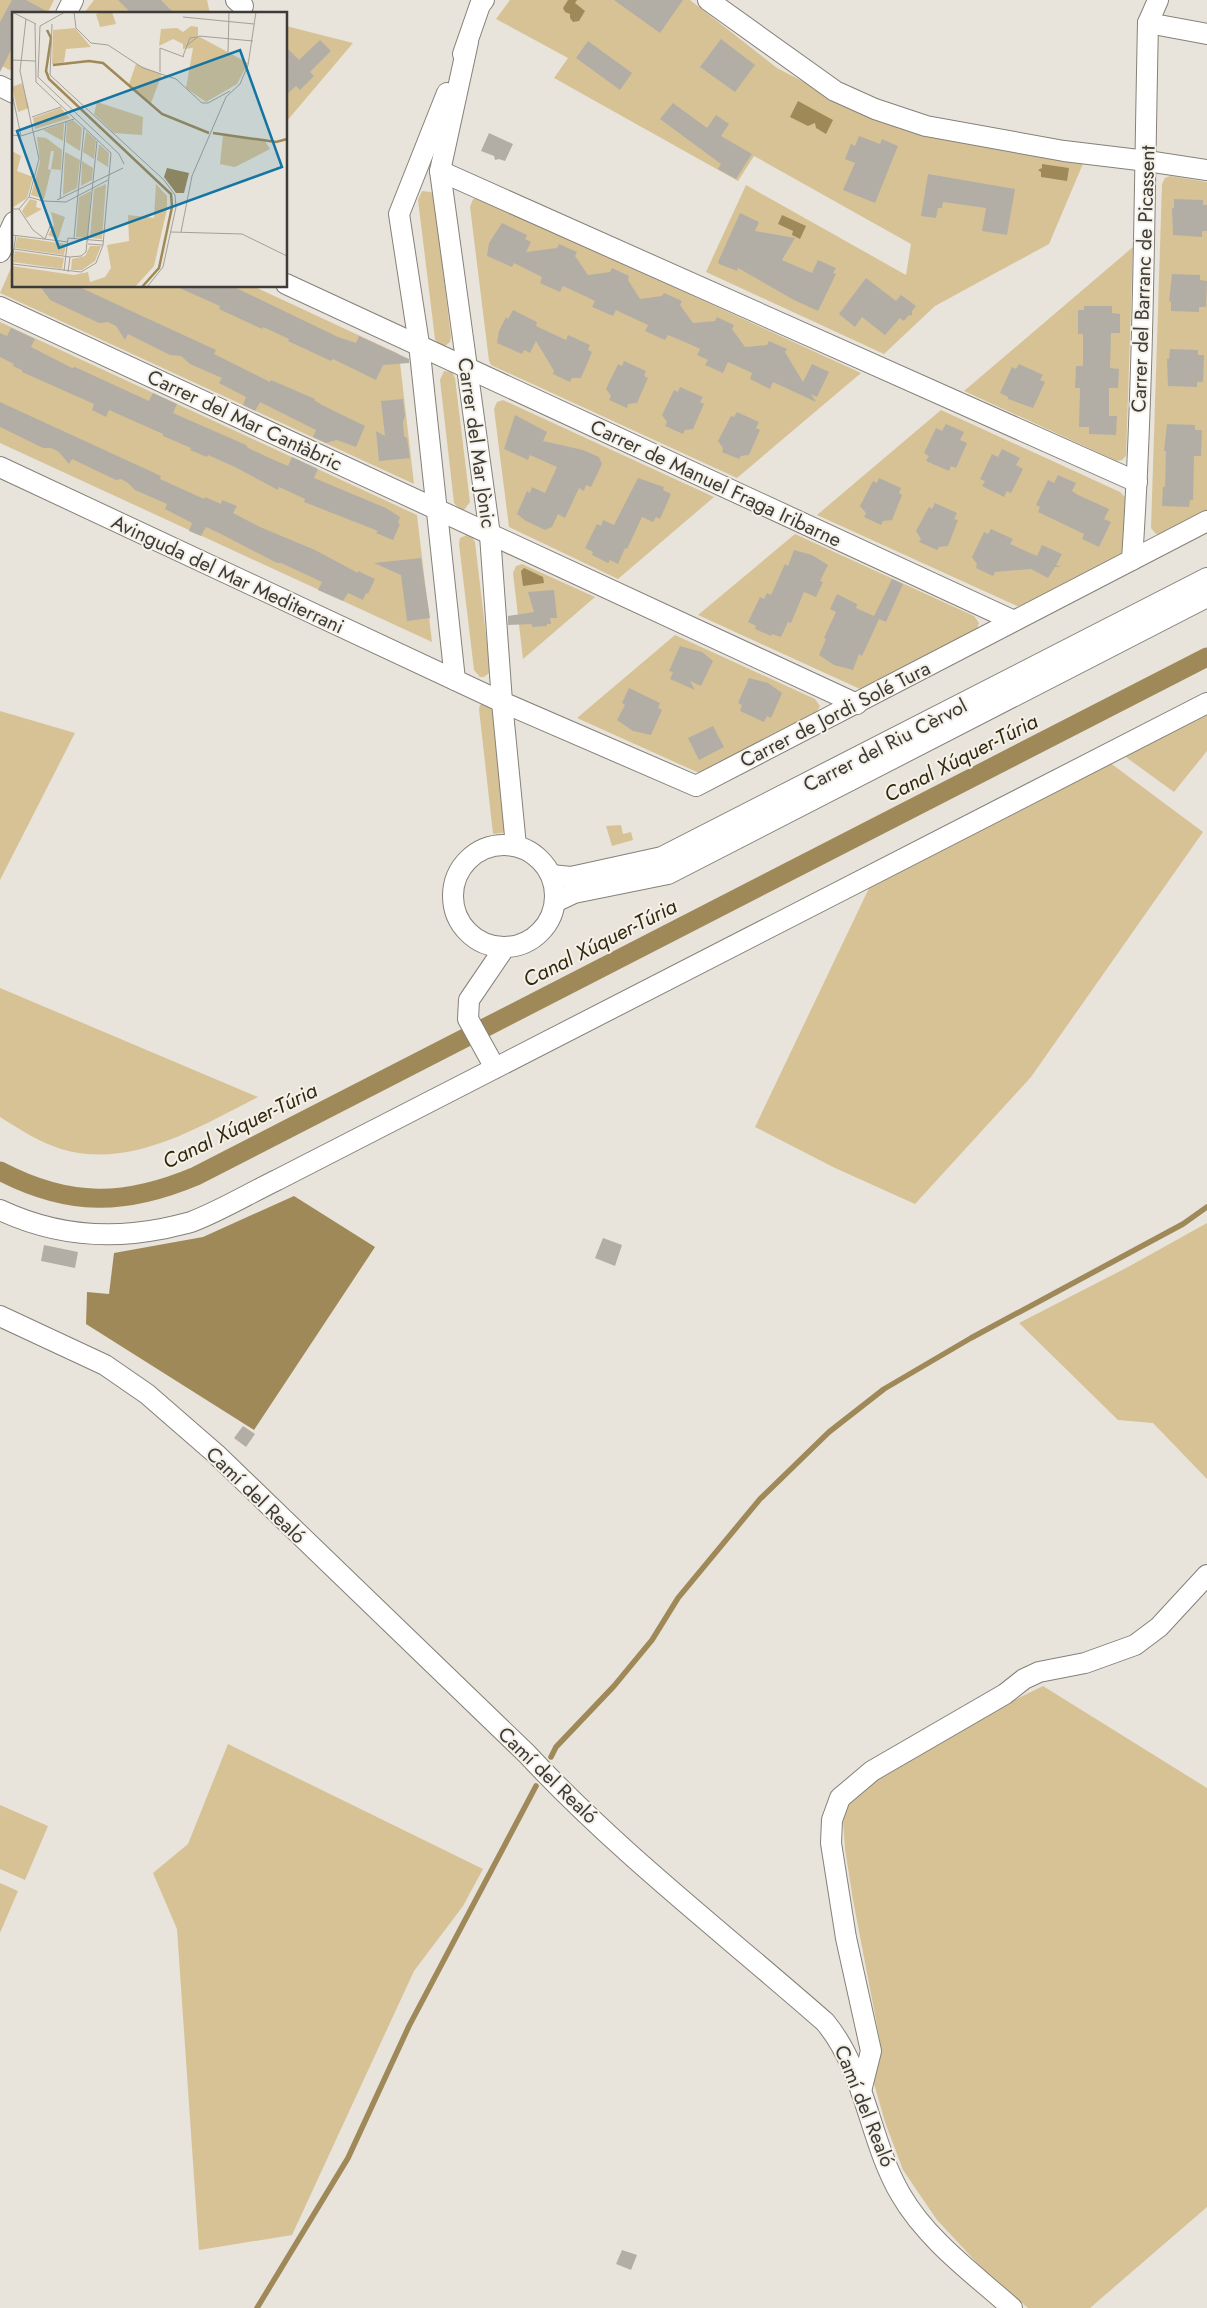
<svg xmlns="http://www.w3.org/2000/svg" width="1207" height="2308" viewBox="0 0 1207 2308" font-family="Jost,sans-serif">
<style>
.green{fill:#d7c296}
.water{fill:#a08958}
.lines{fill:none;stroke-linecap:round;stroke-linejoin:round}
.stream{stroke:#a08958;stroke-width:5.5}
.canal{stroke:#a08958;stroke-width:19}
.building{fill:#b2aea6}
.minor-casing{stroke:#858179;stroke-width:22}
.minor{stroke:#fff;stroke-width:20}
.labels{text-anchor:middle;stroke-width:4;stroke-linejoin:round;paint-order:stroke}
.street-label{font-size:20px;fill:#3c3b37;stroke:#f5f1e8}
.water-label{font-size:21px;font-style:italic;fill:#322810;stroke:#f5f1e8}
.inset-river{fill:none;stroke:#a08958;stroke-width:2.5}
.inset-road{fill:none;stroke:#a3a099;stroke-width:1}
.view{fill:#1475a2;fill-opacity:0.15;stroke:#1475a2;stroke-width:2.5}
.inset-edge{fill:none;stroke:#3c3b37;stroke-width:2.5}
</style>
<rect width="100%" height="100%" fill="#e8e4db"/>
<g class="green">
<path d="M0,0H54L47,14H14V72L0,65Z"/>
<path d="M94,0H207L210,14H85L84,13Z"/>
<path d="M510,0H690L777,68L852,107L1085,159L1049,244L935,306L884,354L706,272L746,185L906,275L911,244L754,156L738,181L554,78L568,58L496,19Z"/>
<path d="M286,26L353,43L286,122Z"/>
<path d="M1170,176L1207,182V511L1159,535L1155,533L1151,528L1162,184L1165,178Z"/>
<path d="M422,191L431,192L434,197L451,337L450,342L445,346L437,343L435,339L418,200Z"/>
<path d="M480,198L861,373L737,478L491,365L489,361L470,207L473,199Z"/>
<path d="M1133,247L1126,456L1122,460L1117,461L964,391Z"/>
<path d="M14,261V286H253L399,354L414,484L0,293Z"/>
<path d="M0,322L417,515L432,642L0,443Z"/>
<path d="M444,371L452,372L455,378L470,502L464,510H460L454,503L440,380Z"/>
<path d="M503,400L714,497L618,579L509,527L494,409L497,402Z"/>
<path d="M941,410L1120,492L1125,497L1123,549L1121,555L1022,606H1017L817,515Z"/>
<path d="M795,534L974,616L979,623L977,629L860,689L698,615Z"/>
<path d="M467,535L472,537L475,542L490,669L489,673L484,677H480L474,670L459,544L460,538Z"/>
<path d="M522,564L595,597L523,659L513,573L516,566Z"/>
<path d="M675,635L815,699L820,706L817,712L699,773L577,718Z"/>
<path d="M485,702L494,708L509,832L493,834L479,709L480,705Z"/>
<path d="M0,711L75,733L0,880Z"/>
<path d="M1207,711V751L1174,792L1123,755Z"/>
<path d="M1109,762L1203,832L1031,1077L915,1204L835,1168L755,1127L871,884Z"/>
<path d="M621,825L623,834L631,832L633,840L612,846L606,826Z"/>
<path d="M0,988L258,1097C199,1127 130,1170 61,1149C39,1142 19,1129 0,1117Z"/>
<path d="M1207,1223V1479L1153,1423L1118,1420L1019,1323L1128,1267Z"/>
<path d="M1043,1686L1207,1788V2207L1090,2308H1028L979,2265L937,2220L903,2170L885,2122L873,2080L880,2041L853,1900L845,1849L843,1821L850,1799L924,1744Z"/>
<path d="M228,1744L483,1869L463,1906L414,1971L292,2235L199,2250L177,1929L153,1873L188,1844Z"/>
<path d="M0,1805L48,1826L25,1880L0,1869Z"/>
<path d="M0,1883L18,1891L0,1933Z"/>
</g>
<g class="water">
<path d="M568,0H577L575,3L585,11L579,21L573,22L570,18V14L565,12L563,8Z"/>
<path d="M798,101L833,120L826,134L816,128L815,123L808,126L790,117Z"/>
<path d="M1042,164L1069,168L1067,181L1041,177V172L1038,170L1042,168Z"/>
<path d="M782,215L806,226L800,239L792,235L793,231L778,224Z"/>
<path d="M524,568L543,577L544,583L523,586L521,571Z"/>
<path d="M294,1196L375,1247L254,1430L86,1324L87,1292L109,1294L114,1253L203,1237Z"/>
</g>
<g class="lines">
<g class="stream">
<path d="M551,1757L556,1747L614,1686L652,1640L678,1598L760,1499L829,1432L884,1389L971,1338L1183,1224L1207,1207"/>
<path d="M257,2308L348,2158L409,2026L536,1786"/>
</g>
<path class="canal" d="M0,1171C69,1207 125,1206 196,1176L1207,657"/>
</g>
<g class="building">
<path d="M12,0H26L52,14H14V44L0,72V22Z"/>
<path d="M118,0H161L175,14H132Z"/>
<path d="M614,0H683L660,33Z"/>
<path d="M721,39L755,65L735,92L700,67Z"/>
<path d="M320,40L331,51L310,72L314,76L300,90L296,86L286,95V47L299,60Z"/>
<path d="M588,41L632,73L620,90L576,58Z"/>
<path d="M673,103L707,128L716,115L729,124L721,136L752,154L736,179L718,169L721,164L660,119Z"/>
<path d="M489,133L513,144L505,161L499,159L495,160L494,156L481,151Z"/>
<path d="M859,136L880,144L882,139L898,146L875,203L843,190L855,163L845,159L851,144L855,146Z"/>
<path d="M928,174L1015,189L1007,235L982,231L986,208L943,202L942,208H938L936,218L921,216Z"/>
<path d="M1174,199L1203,200V205H1207V231H1202V237L1173,235L1172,208H1174Z"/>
<path d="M740,213L759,222L755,231L795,238L782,260L812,273L818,260L836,268L833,273L836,274L818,311L794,300L738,268L737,271L719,264L718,262Z"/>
<path d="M502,223L527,235L525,239L531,242L526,252L557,248L559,244L577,252L575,256L588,275L610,272L612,268L629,276L628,280L640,299L662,296L664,293L682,301L680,305L693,323L715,321L717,317L734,325L732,329L745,347L767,345L769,341L787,349L785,352L803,382L812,364L829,372L817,397L811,394L816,402L773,382L770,389L750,379L752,373L728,362L723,373L705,365L708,360L697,355L700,349L694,346L668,335L665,340L645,331L648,325L622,313L616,310L613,316L592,307L595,301L589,298L563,286L560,292L540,283L542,277L514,263L512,267L487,256L489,243Z"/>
<path d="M1172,274L1200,275V280L1207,281L1206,307H1199V312L1171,311V301L1169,302Z"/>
<path d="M866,278L896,301L901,295L916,306L912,311V315L908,316L904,321L900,318L885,335L862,317L855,327L839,314Z"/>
<path d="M40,286H77L216,350L214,354L270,382L271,380L315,399L314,400L322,405L365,426L356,447L337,440L326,443L313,437L316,430L260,402L255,411L243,405L246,397L219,383L222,378L190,364L181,356L170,355L128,334L125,340L116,326L108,322L99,323L50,300Z"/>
<path d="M175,286H232L338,337L356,343L359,336L409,359V363L383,365L376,380L333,359L331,361L288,341L289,339L263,327L262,329L219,309L220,306Z"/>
<path d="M1084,306H1112V313L1120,314V333H1111L1110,368L1119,369L1118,388H1109V416H1117L1116,435L1089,434V427H1079L1080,388H1075L1076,366H1083V334H1078V310H1084Z"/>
<path d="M513,310L537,322L536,326L566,340L568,335L590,345L588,350L592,352L581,378H572L570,382L553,374L554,371L536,341L530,353L524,350L522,354L497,343L499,331L506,317L508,319Z"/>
<path d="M11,328L35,339L31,347L72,368L75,367L149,401L153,393L177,404L173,413L246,445L248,448L274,460L288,466L292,457L318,469L314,478L386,508L400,517L398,523L400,524L393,540L376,533L378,531L304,502L305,499L279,487L278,490L235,467L208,455L207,457L190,450L191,448L163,436V434L109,410L106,417L92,410L94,404L22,372V370L13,366L14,364L0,357V333L7,336Z"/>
<path d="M1170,349L1198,350V355H1204L1203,382H1197V387L1168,386L1167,359H1169Z"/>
<path d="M624,361L646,371L644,376L648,378L637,403L628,404L627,408L609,400L611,396L606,389L618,364L622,366Z"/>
<path d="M1019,364L1043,375L1040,380L1045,382L1033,408L1008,399V397L1000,393L1012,367L1016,369Z"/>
<path d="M680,387L703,397L700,402L704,404L693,429L685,430L683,434L665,426L667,422L662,415L674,390L678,392Z"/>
<path d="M403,399L405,416L403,422L404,436L407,438L410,458L379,461L376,431L385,436L381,401Z"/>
<path d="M0,402L161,476L160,479L204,499L205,497L221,504L222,500L237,506L233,513L260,527L315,550L358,573V571L375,579L368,594L366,593L363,600L348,593L343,601L318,590L322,582L281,563H277L221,534L206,527L201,536L189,531L192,523L165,509L167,504L135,490L128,483L121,479L116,480L72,459L69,464L59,452L51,448H43L0,427Z"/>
<path d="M737,412L759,422L756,428L760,430L749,455L741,456L739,459L722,452L723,448L718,441L731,416L734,417Z"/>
<path d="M515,415L547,432L543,441L583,450L599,457L602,464L591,487L586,485L584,491L579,488L565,518L558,514L552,527L545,530L526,521L517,514L527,491L530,493L532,487L545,493L557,467L530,455L528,460L504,449Z"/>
<path d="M946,424L964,432L960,440L967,443L956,468L951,466L949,471L926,461L929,456L924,453L936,428L942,431Z"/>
<path d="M1167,424L1195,425V430H1202L1201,456H1194L1193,500H1190L1189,507L1162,506L1163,487H1165L1166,451H1164Z"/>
<path d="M1002,449L1020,458L1016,465L1023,469L1011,493L1007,491L1004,497L982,486L985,481L980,479L992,454L998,457Z"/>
<path d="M1058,475L1076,483L1072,491L1078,495L1109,509L1104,519L1111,522L1099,547L1082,539L1084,534L1038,512L1040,507L1036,505L1048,480L1054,483Z"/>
<path d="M638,478L664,487L663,490L671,494L660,519L656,517L653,522L642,517L627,549L625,548L618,564L610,560L608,563L592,555L593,552L585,548L597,524L601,526L603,520L614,525Z"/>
<path d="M879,478L901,488L899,493L902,495L892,520L883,521L881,525L864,517L866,513L860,506L873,481L877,483Z"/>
<path d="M935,503L957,513L954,519L958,520L948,546L939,547L937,550L919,542L921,539L916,531L929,507L932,509Z"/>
<path d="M991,529L1013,539L1010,544L1037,556L1042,545L1062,554L1056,565L1061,567H1055L1048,578L1031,569L995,572L993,576L976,568L977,564L972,557L984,532L988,534Z"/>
<path d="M794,550L812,555L828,565L820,581L823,582L816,597L804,592L791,623L788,622L781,637L772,634L771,636L755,629L756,626L748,622L760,597L764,599L767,593L771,595L785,564L788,566Z"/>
<path d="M421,558L430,618L407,621L401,575L374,563Z"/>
<path d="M892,579L903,584L886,622L879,619L862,656L859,654L853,670L834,665L819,655L826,639L824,638L836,612L830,609L837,594L857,604L856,608L874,616Z"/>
<path d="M554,590L557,618H550L551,624H547V626L532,627V624L508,625V616L534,612L528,592Z"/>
<path d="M680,646L702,652L713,661L701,686L690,681L695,690L670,679L673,672L669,671Z"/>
<path d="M749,678L768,683L782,693L771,718L767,716L764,722L740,711L742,705L738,703Z"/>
<path d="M629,688L660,703L658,708L662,710L651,735L633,731L617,720L625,705L622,703Z"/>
<path d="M713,726L724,747L699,760L688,738Z"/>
<path d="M603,1238L622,1245L615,1266L595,1258Z"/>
<path d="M44,1245L78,1252L75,1268L41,1261Z"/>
<path d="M243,1426L255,1434L246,1447L234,1438Z"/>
<path d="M622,2250L637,2255L631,2270L616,2264Z"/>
</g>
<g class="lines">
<g class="minor-casing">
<g id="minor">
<path d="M236,0L243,6"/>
<path d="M708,0L835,91L875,109L926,126L1064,151L1147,161L1207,170"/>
<path d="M66,14L73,0"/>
<path d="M1148,23L1207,34"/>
<path d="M468,42L440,171L490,535L502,702L516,846"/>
<path d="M463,54L480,5L484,0"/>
<path d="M0,86L14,93"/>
<path d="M447,93L399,214L419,344L455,680"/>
<path d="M440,171L1137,482"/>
<path d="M0,252L14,222"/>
<path d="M286,284L1014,621"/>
<path d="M0,307L857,704"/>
<path d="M0,467L502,702L696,786L1207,521"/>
<path d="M1132,560C1144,382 1144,202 1148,23L1158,0"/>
<circle cx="504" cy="896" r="51"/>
<path d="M551,875L571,877L662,857L1207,578"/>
<path d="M555,902L574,893L668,874L1207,597"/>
<path d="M495,1068L468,1019L469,1000L505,947"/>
<path d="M0,1210C51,1234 105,1240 161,1229C170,1227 181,1225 191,1222C220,1211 248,1194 277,1180L1207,703"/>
<path d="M0,1316L105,1365L147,1394L216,1454L527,1754C618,1852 725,1934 825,2022C866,2071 869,2141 901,2195C927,2240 974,2274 1012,2308"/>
<path d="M861,2091L871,2051L846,1938L831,1843L832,1820L840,1798L872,1771L1005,1694L1024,1679L1039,1672L1085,1663L1135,1645L1159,1627L1207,1575"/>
</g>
</g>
<use href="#minor" class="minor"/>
</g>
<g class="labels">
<g class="street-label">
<text transform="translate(1143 279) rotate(-88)" y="7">Carrer del Barranc de Picassent</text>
<text transform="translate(245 420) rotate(25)" y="7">Carrer del Mar Cantàbric</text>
<text transform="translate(477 443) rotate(82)" y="7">Carrer del Mar Jònic</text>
<text transform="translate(716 483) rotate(25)" y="7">Carrer de Manuel Fraga Iribarne</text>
<text transform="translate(228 574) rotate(25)" y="7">Avinguda del Mar Mediterrani</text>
<text transform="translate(835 714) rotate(-27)" y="7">Carrer de Jordi Solé Tura</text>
<text transform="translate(885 745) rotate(-27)" y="7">Carrer del Riu Cèrvol</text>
<text transform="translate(256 1495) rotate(44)" y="7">Camí del Realó</text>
<text transform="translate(548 1775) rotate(44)" y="7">Camí del Realó</text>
<text transform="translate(865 2106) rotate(68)" y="7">Camí del Realó</text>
</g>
<g class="water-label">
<text transform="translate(961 758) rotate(-27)" y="7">Canal Xúquer-Túria</text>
<text transform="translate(600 943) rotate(-27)" y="7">Canal Xúquer-Túria</text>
<text transform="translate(240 1126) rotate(-26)" y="7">Canal Xúquer-Túria</text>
</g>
</g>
<g transform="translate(12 12)">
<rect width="275" height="275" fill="#e8e4db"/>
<path d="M91,0H100L104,12L88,15L84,2ZM179,14L186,15V24L236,51L225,72L194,90L174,76L181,36L171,37V32L161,27L147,34L149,17L165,16L171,20ZM63,16L79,35L54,37L52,50L40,52L41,18ZM124,52L150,62L139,91L117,72ZM10,71L17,96L6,100L0,75ZM85,90L131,105L130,123L102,121L82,102ZM49,96L58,106L23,117L21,106ZM61,108L70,116L68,139L54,130L55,110ZM52,111L51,129L31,118ZM74,119L84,128L82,147L71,140ZM211,123L253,129L258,137L223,155L208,152ZM25,125L34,126L50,138L49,158L39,157L42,139H39L36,157L39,158L32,187L19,183L28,150ZM87,132L97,141L96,155L85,148ZM0,139L9,144L5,159L21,165L15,186L0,196ZM53,140L68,148L65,176L51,183ZM70,149L81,156L80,168L69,174ZM94,172L90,227L78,226L82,177ZM144,172L155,184V197L142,254L123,275H0V254L62,263L76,260L78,270L93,265L99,256L95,233L117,229L116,203L142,206ZM79,179L76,226L64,225L67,185ZM18,187L25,189L24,195L30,197L14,206L10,199ZM39,200L53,205L46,227L36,223L42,213ZM5,225L54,232L52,243L3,236ZM78,234H89L83,249L70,258H59L60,247L73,244ZM3,239L52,246L50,257L1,250Z" fill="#d7c296"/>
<path d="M155,156L177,161L172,181H164L152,165Z" fill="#a08958"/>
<path class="inset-river" d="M35,18L39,26L34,59L37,67L159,182L160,195L147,256L130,275M41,53L77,49L91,51L150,102L197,121M201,121L264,130L275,127"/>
<path class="inset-road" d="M0,0L24,12M53,0L28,14L26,65L107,142L112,152M62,0L64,16L79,31L96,33L131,56L164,67L190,91H196L218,79M171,5L242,12M40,12L38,63L152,168L163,183L164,195L151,255L135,275M174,34L187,24L241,29M216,40L217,0M171,44L178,26L185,25M0,48L23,49M148,60V36L172,45M0,81L9,124M20,105L49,95M0,123L9,124L62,107M17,185L31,189L54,190L96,168M48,187L54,109M45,188L111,156M0,197H7L21,218L33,227L39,212M7,197L17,185L27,147L8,59L14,7M159,220L230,222L275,244M169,220L180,164L214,85L228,72L236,53L244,0M0,223L56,230M62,226L72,116M76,232L91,233M2,237L58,245L69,244L74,240L85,129M0,250L4,223M0,252L69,260L84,251L91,233L99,141L24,70L23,12M52,259L56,226L92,229M56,260L58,245"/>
<path class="view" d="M228,38L270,155L47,236L5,119Z"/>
<rect width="275" height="275" class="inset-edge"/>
</g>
</svg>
